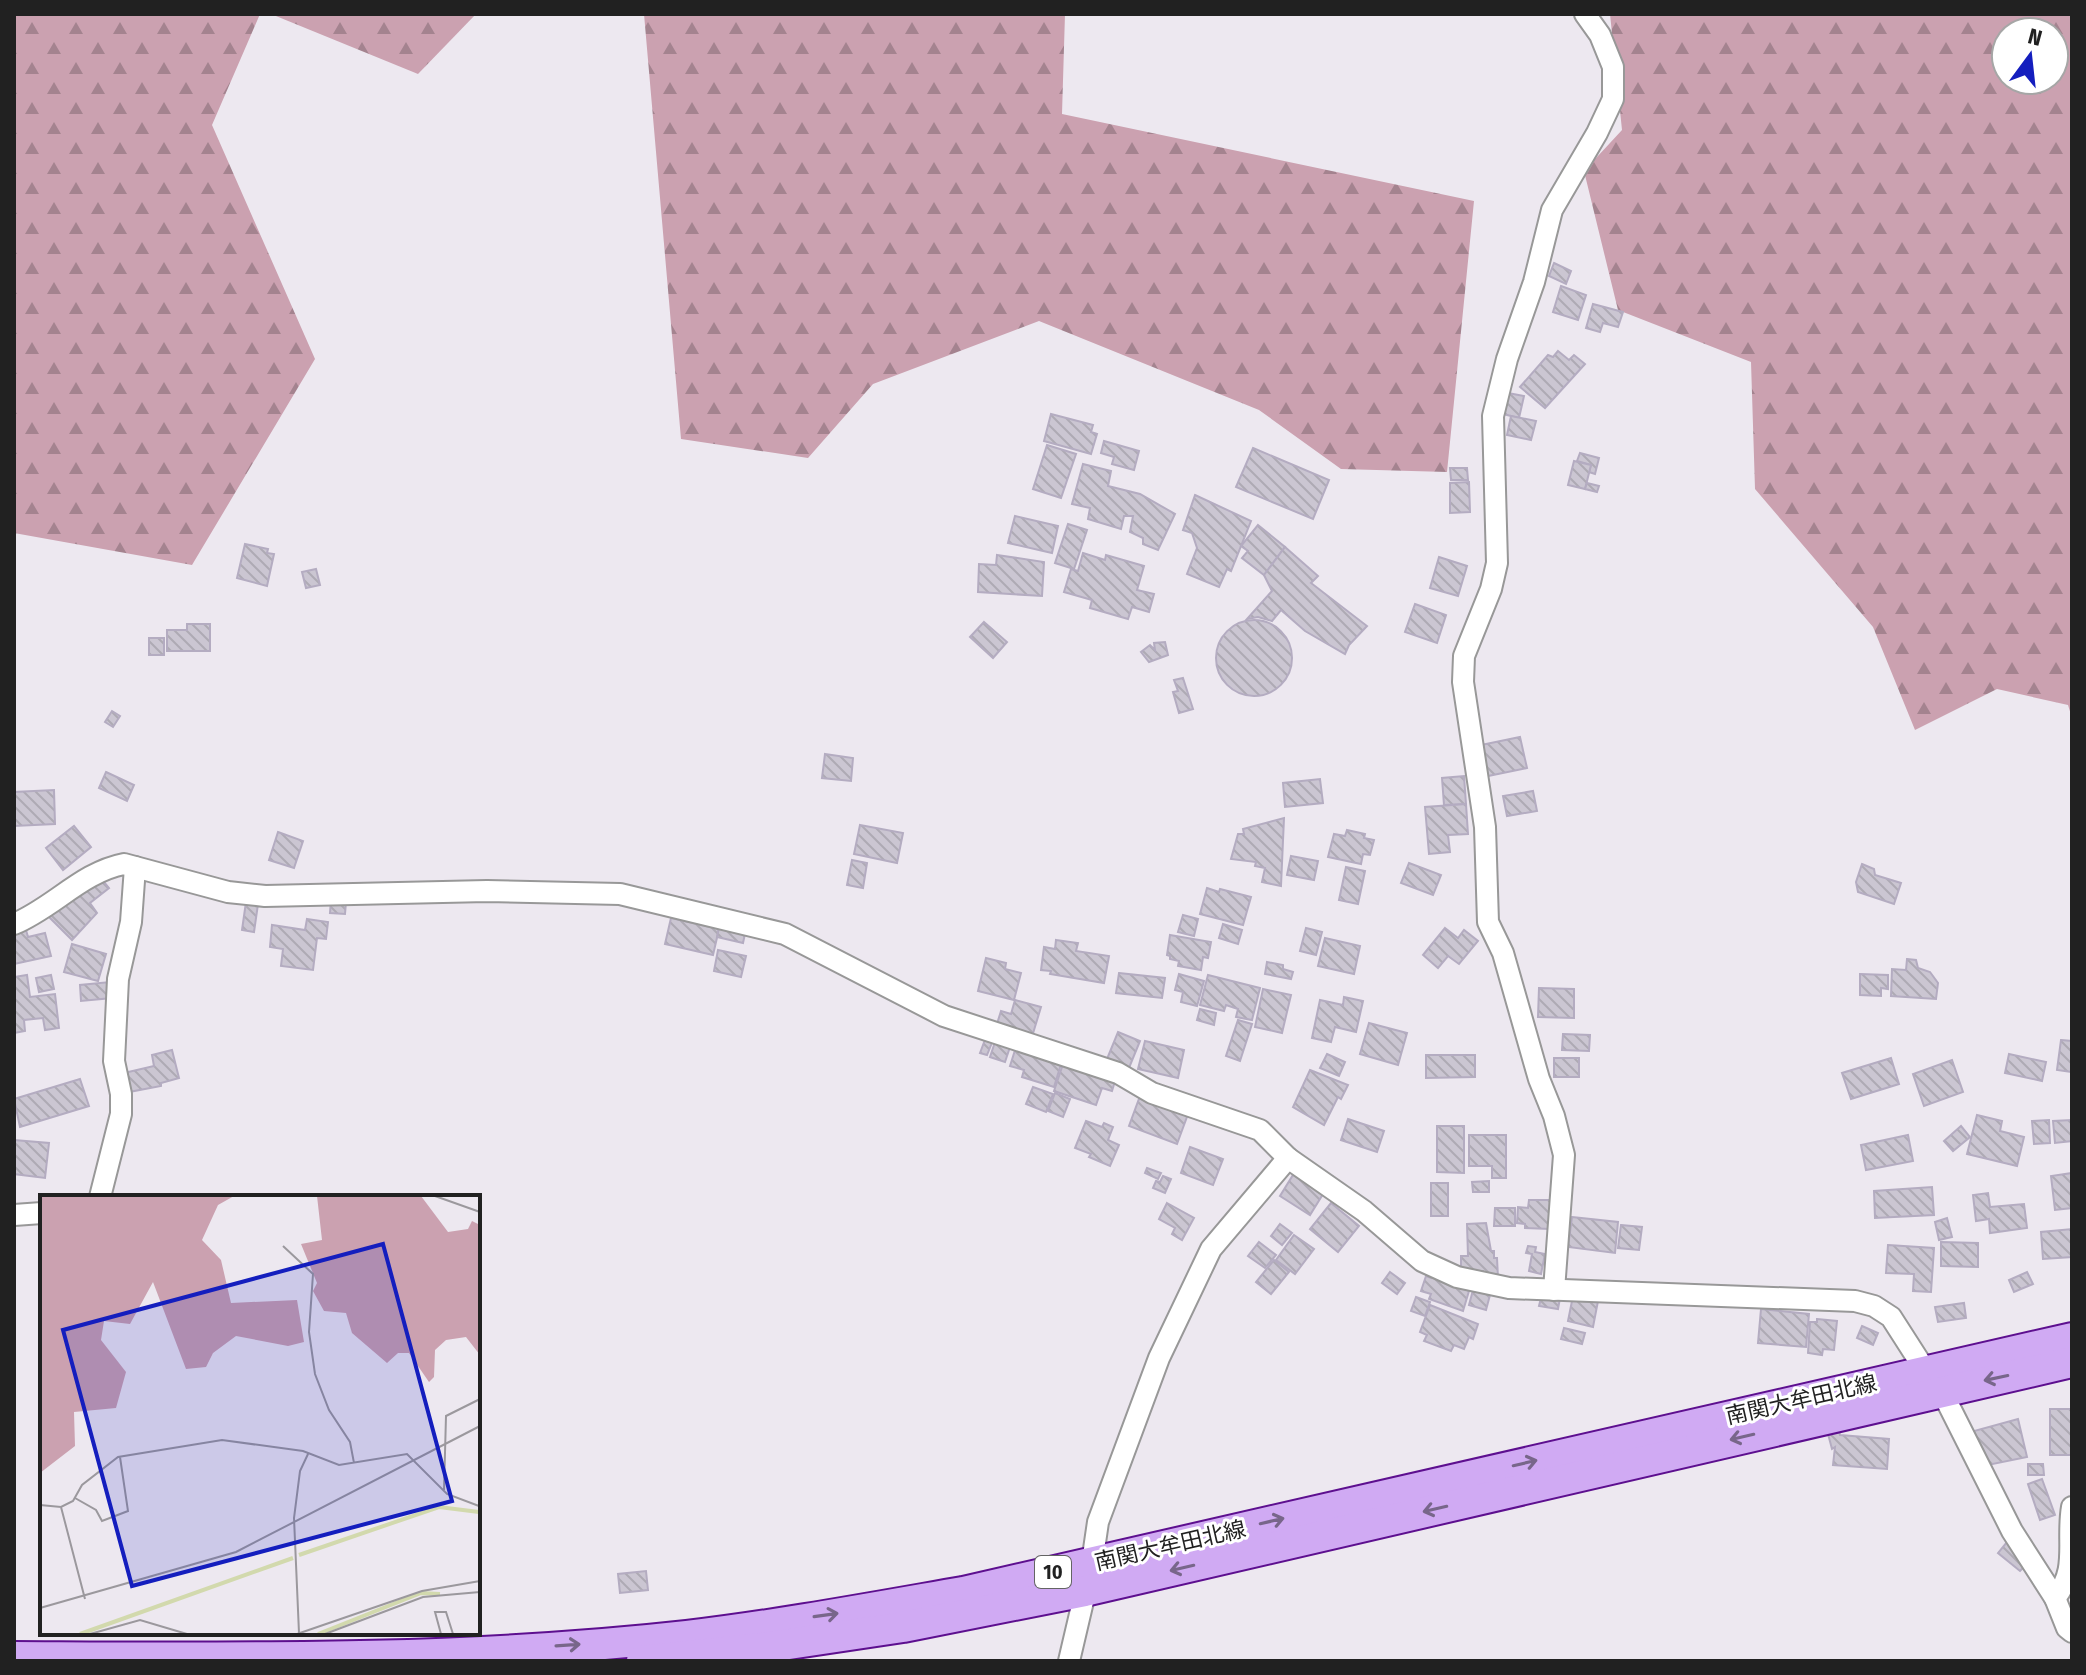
<svg xmlns="http://www.w3.org/2000/svg" width="2086" height="1675" viewBox="0 0 2086 1675" font-family="'Fira Sans Condensed','Noto Sans JP',sans-serif">
<style>
.forest{fill:url(#forest-firs);fill-rule:evenodd}
.building{fill:url(#building-back-hatch);stroke:#b4acc1;stroke-width:2}
.lines{fill:none;stroke-linecap:round;stroke-linejoin:round}
.street-casing{stroke:#989898;stroke-width:24}
.primary-casing{stroke:#5d0f8f;stroke-width:34}
.street{stroke:#fff;stroke-width:20}
.primary{stroke:#d0aaf3;stroke-width:30}
.oneway{stroke:#78668a}
.labels{text-anchor:middle;stroke-width:6;stroke-linejoin:round;paint-order:stroke}
.shield{fill:#fff;stroke:#646464;stroke-width:2}
.shield-label{font-size:20px;font-weight:bold;fill:#212121}
.street-label{font-size:22px;fill:#212121;stroke:#fff}
.inset-river{fill:none;stroke:#d2d9ad;stroke-width:4}
.inset-road{fill:none;stroke:#9b989d;stroke-width:2}
.view{fill:#141ebe;fill-opacity:0.15;stroke:#141ebe;stroke-width:4}
.inset-edge{fill:none;stroke:#212121;stroke-width:4}
</style>
<defs>
<pattern id="forest-firs" width="22" height="20" patternUnits="userSpaceOnUse" patternTransform="scale(2)"><rect width="22" height="20" fill="#cba1b0"/><path d="M5 1l3.5 6h-7zM16 11l3.5 6h-7z" fill="#a4838f"/></pattern>
<pattern id="building-back-hatch" width="6" height="6" patternUnits="userSpaceOnUse" patternTransform="scale(2)"><rect width="6" height="6" fill="#cbc6d2"/><path d="M-1 5l2 2M0 0l6 6M5-1l2 2" fill="none" stroke="#aeaab4"/></pattern>
</defs>
<rect width="100%" height="100%" fill="#ede8f0"/>
<g class="forest">
<path d="M14,14H260L212,125L315,359L192,565L14,533Z"/>
<path d="M271,14H476L418,74Z"/>
<path d="M644,14H1065L1062,114L1474,201L1447,472L1341,469L1259,410L1039,321L873,384L808,458L681,439Z"/>
<path d="M1610,14H2072V718L2068,705L1997,689L1915,730L1873,627L1755,489L1751,362L1618,310L1584,171L1622,130ZM2006,32H2054V80H2006Z"/>
</g>
<g class="building">
<path d="M1554,263L1571,271L1566,284L1549,276Z"/>
<path d="M1561,286L1586,295L1578,320L1553,312Z"/>
<path d="M1593,304L1623,312L1618,327L1603,323L1600,332L1586,328Z"/>
<path d="M1558,351L1569,360L1574,355L1585,364L1545,408L1520,387L1548,355L1553,357Z"/>
<path d="M1508,393L1524,396L1519,418L1503,414Z"/>
<path d="M1051,414L1093,425L1091,432L1097,434L1091,454L1044,441Z"/>
<path d="M1511,416L1536,421L1531,440L1507,435Z"/>
<path d="M1104,441L1139,451L1134,470L1112,464L1114,457L1101,453Z"/>
<path d="M1047,445L1076,454L1061,498L1033,489Z"/>
<path d="M1253,448L1329,480L1313,519L1236,487Z"/>
<path d="M1580,453L1599,458L1595,474L1589,472L1591,465L1577,461Z"/>
<path d="M1574,461L1591,465L1585,489L1568,485Z"/>
<path d="M1083,464L1111,471L1108,486L1140,494L1175,514L1158,550L1143,544V538L1130,532L1133,516H1124L1121,529L1088,519L1090,508L1072,504Z"/>
<path d="M1450,468H1467L1468,480H1451Z"/>
<path d="M1469,482L1470,512L1450,513V483Z"/>
<path d="M1587,483L1599,486L1597,492L1585,489Z"/>
<path d="M1195,495L1251,521L1231,571L1227,569L1219,587L1187,574L1197,548L1192,533L1183,530Z"/>
<path d="M1015,516L1058,526L1052,553L1008,543Z"/>
<path d="M1068,524L1087,530L1074,569L1055,563Z"/>
<path d="M1258,525L1285,547L1264,575L1242,558L1248,551L1241,546Z"/>
<path d="M245,544L268,549L267,553L274,554L267,586L237,578Z"/>
<path d="M1285,547L1318,576L1311,583L1367,626L1349,645L1345,654L1305,631L1281,610L1272,621L1258,617L1247,619L1272,591L1264,575Z"/>
<path d="M1083,553L1105,560L1106,555L1144,566L1137,590L1154,594L1149,612L1132,607L1128,619L1090,608L1092,600L1064,592L1071,569L1078,571Z"/>
<path d="M997,555L1044,562L1042,596L978,592L979,564L996,565Z"/>
<path d="M1439,557L1467,566L1458,596L1430,588Z"/>
<path d="M316,569L320,585L306,588L302,572Z"/>
<path d="M1415,604L1446,615L1437,643L1405,632Z"/>
<circle cx="1254" cy="658" r="38"/>
<path d="M984,622L1007,642L993,658L970,637Z"/>
<path d="M187,624H210V651H167V630H187Z"/>
<rect x="149" y="638" width="15" height="17"/>
<path d="M1165,642L1168,655L1149,662L1141,652L1150,645L1155,650L1154,643Z"/>
<path d="M1183,678L1193,709L1179,713L1173,692L1178,691L1174,680Z"/>
<path d="M112,711L120,716L113,727L105,722Z"/>
<path d="M1520,737L1527,768L1488,776L1481,745Z"/>
<path d="M825,754L853,758L851,781L822,778Z"/>
<path d="M106,772L134,785L127,801L99,788Z"/>
<path d="M1464,776L1466,804L1444,805L1442,778Z"/>
<path d="M1320,779L1323,803L1285,807L1283,783Z"/>
<path d="M54,790L55,824L14,826V792Z"/>
<path d="M1533,791L1537,811L1507,816L1503,796Z"/>
<path d="M1466,804L1468,834L1448,835L1450,852L1429,854L1425,807Z"/>
<path d="M1284,818L1281,886L1262,882L1265,868L1255,866L1256,862L1231,859L1238,834H1244L1243,829Z"/>
<path d="M860,825L903,833L897,863L854,854Z"/>
<path d="M74,826L91,847L63,870L46,848Z"/>
<path d="M1347,830L1365,834L1364,838L1374,840L1370,855L1363,854L1361,864L1328,857L1334,834L1345,836Z"/>
<path d="M278,832L303,841L294,868L269,860Z"/>
<path d="M1291,856L1318,861L1314,880L1287,875Z"/>
<path d="M852,860L867,863L863,888L847,885Z"/>
<path d="M1409,863L1441,875L1433,895L1401,883Z"/>
<path d="M1862,864L1874,869L1875,875L1901,883L1894,904L1858,892L1856,882Z"/>
<path d="M1346,867L1365,871L1358,904L1339,900Z"/>
<path d="M99,876L109,888L90,903L97,913L72,940L48,916Z"/>
<path d="M1207,888L1219,892L1220,889L1251,897L1243,925L1200,914Z"/>
<path d="M331,900L346,902L345,914L330,913Z"/>
<path d="M246,902L258,904L254,932L242,930Z"/>
<path d="M1183,915L1198,919L1194,936L1178,932Z"/>
<path d="M671,918L719,929L713,955L665,944Z"/>
<path d="M307,919L328,922L326,939L317,938L313,970L281,966L283,949L270,947L272,925L305,930Z"/>
<path d="M720,923L746,929L743,943L717,937Z"/>
<path d="M1223,924L1242,930L1238,944L1219,938Z"/>
<path d="M1306,928L1322,932L1316,955L1300,951Z"/>
<path d="M1445,928L1458,938L1464,930L1478,941L1459,964L1448,956L1438,968L1423,955Z"/>
<path d="M26,930L28,937L45,933L51,956L14,964V933Z"/>
<path d="M1170,935L1211,942L1208,958L1203,957L1201,970L1178,966L1179,961L1170,959V956L1167,955Z"/>
<path d="M1325,938L1360,946L1354,974L1318,966Z"/>
<path d="M1056,940L1078,943L1076,951L1109,956L1104,983L1050,974L1051,971L1041,970L1044,947L1055,949Z"/>
<path d="M72,944L106,954L98,981L64,972Z"/>
<path d="M718,950L746,956L741,977L714,971Z"/>
<path d="M986,958L1006,963L1005,969L1021,973L1014,1000L978,991Z"/>
<path d="M1907,959L1916,960L1918,968L1930,972L1938,983L1936,999L1891,996L1892,969L1906,970Z"/>
<path d="M1267,962L1283,965V969L1293,972L1291,979L1265,974Z"/>
<path d="M1119,973L1165,978L1162,998L1116,993Z"/>
<path d="M1179,974L1204,981L1197,1006L1181,1002L1183,992L1175,990Z"/>
<path d="M1860,974L1888,975V989L1881,988V996L1860,995Z"/>
<path d="M27,975L30,997L55,994L59,1028L45,1030L43,1018L24,1020L25,1031L14,1033V977Z"/>
<path d="M51,975L54,989L39,992L36,978Z"/>
<path d="M1208,975L1260,988L1252,1020L1236,1017L1238,1009L1226,1005L1224,1011L1200,1005Z"/>
<path d="M110,982L112,998L81,1001L80,985Z"/>
<path d="M1539,988L1574,989V1018L1538,1017Z"/>
<path d="M1263,989L1291,995L1282,1033L1255,1027Z"/>
<path d="M1344,997L1363,1001L1356,1032L1335,1027L1331,1042L1312,1038L1320,1000L1343,1005Z"/>
<path d="M1015,1000L1041,1007L1031,1040L996,1027L1001,1011L1011,1014Z"/>
<path d="M1200,1009L1216,1013L1214,1025L1197,1020Z"/>
<path d="M1238,1020L1252,1024L1240,1061L1226,1056Z"/>
<path d="M1369,1023L1407,1033L1398,1065L1360,1054Z"/>
<path d="M1118,1032L1140,1041L1129,1068L1107,1059Z"/>
<path d="M1563,1034L1590,1035L1589,1051L1562,1050Z"/>
<path d="M986,1037L993,1040L987,1055L980,1053Z"/>
<path d="M996,1039L1011,1044L1005,1062L990,1057Z"/>
<path d="M2061,1040L2072,1041V1072L2057,1070Z"/>
<path d="M1145,1041L1184,1050L1178,1078L1138,1069Z"/>
<path d="M1016,1047L1062,1061L1054,1087L1022,1077L1024,1070L1010,1066Z"/>
<path d="M172,1050L179,1078L161,1083V1086L129,1092L124,1073L154,1066L152,1055Z"/>
<path d="M1327,1054L1345,1062L1339,1076L1320,1068Z"/>
<path d="M2009,1054L2046,1062L2042,1081L2005,1073Z"/>
<path d="M1426,1055H1475V1077L1426,1078Z"/>
<rect x="1554" y="1058" width="25" height="19"/>
<path d="M1891,1058L1899,1084L1851,1099L1842,1073Z"/>
<path d="M1952,1060L1963,1092L1924,1106L1913,1074Z"/>
<path d="M1064,1061L1116,1078L1112,1091L1102,1088L1096,1105L1054,1091Z"/>
<path d="M1310,1070L1348,1085L1341,1099L1338,1097L1324,1125L1293,1107Z"/>
<path d="M80,1079L89,1106L20,1127L14,1099Z"/>
<path d="M1033,1087L1053,1094L1046,1112L1026,1104Z"/>
<path d="M1055,1093L1070,1099L1063,1117L1048,1111Z"/>
<path d="M1140,1096L1188,1114L1177,1144L1129,1126Z"/>
<path d="M1977,1115L2002,1121L2000,1131L2024,1137L2017,1166L1967,1154Z"/>
<path d="M1348,1119L1384,1131L1377,1152L1341,1140Z"/>
<path d="M2049,1120L2050,1143L2034,1144L2032,1121Z"/>
<path d="M2072,1120V1141L2055,1143L2053,1121Z"/>
<path d="M1086,1121L1102,1127L1104,1123L1113,1127L1108,1140L1119,1145L1110,1166L1089,1157L1091,1154L1075,1148Z"/>
<path d="M1437,1126H1464V1173L1437,1172Z"/>
<path d="M1961,1126L1970,1137L1953,1151L1944,1141Z"/>
<path d="M1469,1135H1506V1178H1492V1166H1469Z"/>
<path d="M1908,1135L1913,1161L1866,1170L1861,1145Z"/>
<path d="M14,1140L49,1143L45,1178L14,1174Z"/>
<path d="M1190,1147L1223,1159L1213,1185L1181,1173Z"/>
<path d="M1147,1168L1161,1173L1158,1179L1145,1173Z"/>
<path d="M2072,1173V1208L2055,1210L2051,1176Z"/>
<path d="M1293,1175L1323,1194L1310,1215L1280,1196Z"/>
<path d="M1163,1176L1171,1179L1165,1193L1153,1188L1156,1181L1160,1182Z"/>
<path d="M1489,1181V1192H1473L1472,1182Z"/>
<rect x="1431" y="1183" width="17" height="33"/>
<path d="M1932,1187L1934,1215L1875,1218L1874,1191Z"/>
<path d="M1988,1193L1990,1207L2024,1204L2027,1228L1990,1233L1989,1219L1976,1221L1973,1195Z"/>
<path d="M1529,1200H1552L1550,1229L1525,1228V1224L1517,1223L1518,1207L1528,1208Z"/>
<path d="M1167,1203L1194,1218L1182,1240L1172,1234L1175,1228L1159,1219Z"/>
<path d="M1331,1203L1359,1226L1338,1252L1310,1229Z"/>
<path d="M1495,1208H1515V1226H1494Z"/>
<path d="M1572,1217L1618,1222L1615,1253L1568,1247Z"/>
<path d="M1947,1218L1952,1237L1939,1240L1935,1222Z"/>
<path d="M1486,1223L1491,1251H1494V1258H1497L1498,1278L1483,1279V1271L1461,1272V1256H1468L1467,1224Z"/>
<path d="M1280,1224L1292,1233L1282,1245L1271,1236Z"/>
<path d="M1621,1225L1642,1227L1639,1250L1618,1248Z"/>
<path d="M2072,1229V1257L2043,1259L2041,1232Z"/>
<path d="M1294,1235L1314,1249L1295,1274L1276,1260Z"/>
<path d="M1259,1242L1276,1255L1265,1268L1248,1256Z"/>
<path d="M1941,1242L1978,1243V1267L1941,1266Z"/>
<path d="M1888,1245L1934,1248L1931,1292L1913,1291L1914,1274L1886,1273Z"/>
<path d="M1528,1246L1536,1247L1535,1252L1545,1254L1541,1274L1529,1271L1532,1254L1526,1253Z"/>
<path d="M1274,1260L1289,1272L1271,1294L1256,1282Z"/>
<path d="M1390,1272L1405,1283L1397,1294L1382,1283Z"/>
<path d="M1433,1272L1469,1291L1463,1311L1429,1299L1431,1294L1421,1291L1426,1276L1431,1278Z"/>
<path d="M2027,1272L2033,1284L2014,1292L2009,1280Z"/>
<path d="M1473,1290L1490,1295L1486,1310L1469,1305Z"/>
<path d="M1542,1294L1560,1298L1558,1309L1539,1306Z"/>
<path d="M1573,1296L1598,1301L1593,1327L1568,1321Z"/>
<path d="M1416,1297L1430,1302L1425,1316L1411,1311Z"/>
<path d="M1964,1303L1966,1318L1938,1322L1935,1307Z"/>
<path d="M1430,1305L1478,1324L1473,1339L1469,1337L1464,1349L1454,1345L1451,1351L1424,1341L1427,1335L1420,1332Z"/>
<path d="M1761,1309L1809,1314L1806,1347L1758,1343Z"/>
<path d="M1817,1319L1837,1321L1834,1350L1823,1349L1822,1355L1808,1353L1810,1322H1817Z"/>
<path d="M1862,1326L1878,1333L1873,1345L1857,1338Z"/>
<path d="M1564,1328L1585,1333L1582,1344L1561,1339Z"/>
<rect x="2050" y="1409" width="22" height="46"/>
<path d="M2018,1419L2027,1457L1983,1466L1963,1434Z"/>
<path d="M1839,1431L1840,1435L1889,1439L1887,1469L1833,1465L1835,1447L1832,1449L1828,1434Z"/>
<path d="M2028,1464H2043L2044,1475H2028Z"/>
<path d="M2042,1479L2055,1515L2040,1520L2028,1484Z"/>
<path d="M2015,1532L2029,1562L2020,1571L1998,1553Z"/>
<path d="M646,1571L648,1590L620,1593L618,1574Z"/>
</g>
<g class="lines">
<g class="street-casing">
<g id="street">
<path d="M14,924C53,908 82,872 124,864L228,892L265,896L487,891L620,894L785,934L944,1016L1118,1073L1152,1093L1260,1130L1288,1158L1364,1211L1422,1261L1457,1277L1509,1288L1855,1301L1874,1306L1891,1317L1925,1370L1941,1390L2012,1531L2055,1598L2067,1628L2072,1632"/>
<path d="M100,1197L121,1114V1094L114,1061L118,979L131,922L135,867"/>
<path d="M14,1215L42,1213"/>
<path d="M1554,1290L1564,1155L1554,1116L1539,1079L1503,953L1488,922L1485,827L1463,682L1464,656L1491,589L1497,563L1493,416L1507,359L1534,282L1552,210L1597,133L1613,99V67L1600,35L1585,14"/>
<path d="M2055,1598C2079,1569 2066,1542 2072,1507"/>
<path d="M1069,1661L1092,1563L1098,1522L1159,1358L1211,1249L1288,1158"/>
</g>
</g>
<g class="primary-casing">
<g id="primary">
<path d="M14,1657C238,1658 463,1661 687,1636C779,1625 871,1608 963,1592L2072,1338"/>
<path d="M642,1661L769,1647L903,1627L1085,1591L2072,1362"/>
</g>
</g>
<use href="#street" class="street"/>
<use href="#primary" class="primary"/>
</g>
<defs><path id="oneway-shaft" d="M-6 0H5M1.5-3L5.5 0L1.5 3" fill="none" stroke-width="1.6" stroke-linecap="round" stroke-linejoin="round" transform="scale(2)"/></defs>
<g class="oneway">
<use href="#oneway-shaft" transform="translate(1996 1378) rotate(168)"/>
<use href="#oneway-shaft" transform="translate(1742 1437) rotate(167)"/>
<use href="#oneway-shaft" transform="translate(1525 1463) rotate(-13)"/>
<use href="#oneway-shaft" transform="translate(1435 1509) rotate(167)"/>
<use href="#oneway-shaft" transform="translate(1272 1521) rotate(-13)"/>
<use href="#oneway-shaft" transform="translate(1182 1568) rotate(167)"/>
<use href="#oneway-shaft" transform="translate(826 1615) rotate(-8)"/>
<use href="#oneway-shaft" transform="translate(568 1645) rotate(-4)"/>
</g>
<g class="labels">
<rect class="shield" x="1035" y="1556" width="36" height="32" rx="6"/>
<g class="shield-label">
<text x="1053" y="1579">10</text>
</g>
<g class="street-label">
<text transform="translate(1801 1399) rotate(-13)" y="8">南関大牟田北線</text>
<text transform="translate(1170 1545) rotate(-13)" y="8">南関大牟田北線</text>
</g>
</g>
<g transform="translate(40 1195)">
<rect width="440" height="440" fill="#ede8f0"/>
<path d="M0,1H194L178,10L162,45L181,65L191,108L257,105L264,147L248,151L196,141L173,158L166,172L146,174L113,87L90,129L64,126L61,145L86,177L76,213L34,217L35,251L0,278ZM277,1H381L408,37L428,34L432,26L440,30V160L426,142L406,145L395,155L394,182L389,187L369,158H358L347,168L312,138L306,118L284,116L273,96L277,88L261,49L282,45Z" fill="#cba1b0"/>
<path class="inset-river" d="M259,360L399,312L439,317M40,439L253,363M278,439L381,398L400,399"/>
<path class="inset-road" d="M395,1L440,17M243,51L273,79L269,137L275,179L289,215L310,247L314,268M404,295L406,221L440,204M35,303L56,315L62,326L88,316L80,262M0,310L21,312L33,306L42,290L78,262L182,245L263,256L299,270L367,259L407,299L439,311L440,337M21,312L45,404M0,413L196,357L440,231M259,438L254,323L260,276L268,259M50,439L100,425L147,439M257,439L382,396L440,386M285,439L383,402L440,397M401,439L395,417H406L413,439"/>
<path class="view" d="M343,49L412,306L92,391L23,135Z"/>
<rect width="440" height="440" class="inset-edge"/>
</g>
<rect width="2086" height="1675" fill="none" stroke="#212121" stroke-width="32"/>
<g transform="translate(2030 56) rotate(15)"><circle r="38" fill="#ffffff" stroke="#a6a6a6" stroke-width="2"/>
<path d="M0-6L14 30L0 20L-14 30Z" fill="#141ebe"/>
<text y="-12" font-size="22" font-weight="bold" text-anchor="middle" fill="#212121">N</text>
</g>
</svg>
